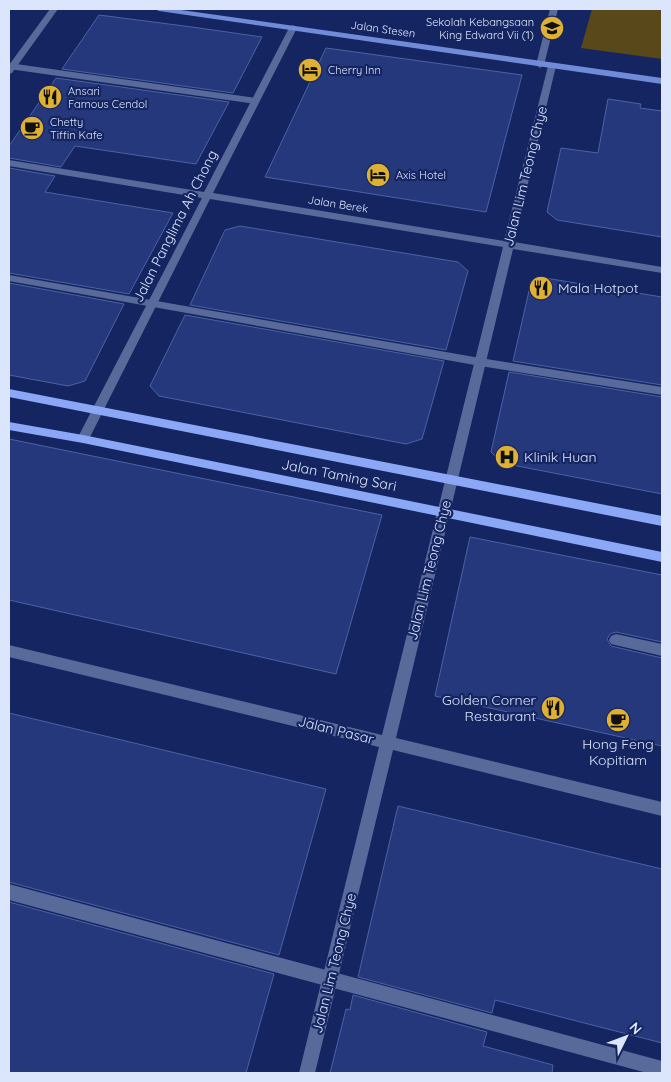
<svg xmlns="http://www.w3.org/2000/svg" width="671" height="1082" viewBox="0 0 671 1082" font-family="Quicksand,sans-serif">
<style>
.green{fill:#59481a}
.building{fill:#25387b;stroke:#4b62a4}
.lines{fill:none;stroke-linecap:round;stroke-linejoin:round}
.lane{fill:#586a9a;fill-rule:evenodd}
.street{fill:#586a9a;fill-rule:evenodd}
.secondary{fill:#708cd9;fill-rule:evenodd}
.primary{fill:#8ba8f7;fill-rule:evenodd}
.labels{text-anchor:middle;stroke-width:4.5;stroke-linejoin:round;paint-order:stroke}
.far-poi-label{font-size:11px;fill:#dbe5fb;stroke:#152561;text-anchor:start}
.far-street-label{font-size:11px;fill:#dbe5fb;stroke:#152561}
.street-label{font-size:14px;fill:#dbe5fb;stroke:#152561}
.poi-label{font-size:14px;fill:#dbe5fb;stroke:#152561;text-anchor:start}
</style>
<rect width="100%" height="100%" fill="#152561"/>
<path class="green" d="M592,9H662V59L581,48Z"/>
<g class="building">
<path d="M99,15L192,27L262,37L233,93L62,69Z"/>
<path d="M326,48L522,75L486,212L265,177Z"/>
<path d="M56,78L229,102L196,164L75,146L61,167L9,158V146Z"/>
<path d="M608,99L641,104L640,108L662,111V237L557,220L547,212L561,148L598,153Z"/>
<path d="M9,168L55,176L45,192L173,213L129,294L9,273Z"/>
<path d="M240,226L458,262L468,271L446,350L190,305L225,230Z"/>
<path d="M545,278L662,297V385L513,361L531,282Z"/>
<path d="M9,283L124,304L85,381L68,386L9,375Z"/>
<path d="M185,315L444,361L422,439L406,444L159,396L150,386Z"/>
<path d="M509,372L662,397V494L502,463L491,452Z"/>
<path d="M9,439L382,515L336,674L9,600Z"/>
<path d="M470,537L662,575V642L616,632L610,634L607,639L611,646L662,658V746L435,696Z"/>
<path d="M9,713L326,789L279,955L9,882Z"/>
<path d="M398,806L662,869V1043L495,1000L492,1013L358,977Z"/>
<path d="M9,902L274,974L246,1073H9Z"/>
<path d="M353,995L487,1032L483,1046L553,1065L552,1073H330L346,1009L350,1010Z"/>
</g>
<g class="lines">
<g class="lane">
<path d="M550,9H558L544,65L540,68L536,65Z"/>
<path d="M9,63L256,98L260,101L256,104L9,69Z"/>
<path d="M9,275L480,358L662,387V395L480,366L9,281Z"/>
<path d="M616,634L662,644V656L611,644L609,640L611,636Z"/>
<path d="M9,884L662,1061V1073H647L9,900Z"/>
</g>
<g class="street">
<path d="M50,9H58L12,73L9,74V65Z"/>
<path d="M293,25L297,28L213,193L504,241L548,66L552,63L556,66L514,242L662,267V273L513,249L396,738L662,802V816L393,750L315,1073H299L379,747L9,657V645L382,735L503,247L210,199L89,439L83,443L77,439L202,198L9,166V160L204,192L289,28Z"/>
</g>
<path class="secondary" d="M155,9H174L662,78V84L159,11Z"/>
<g class="primary">
<path d="M9,389L662,516V526L9,397Z"/>
<path d="M9,422L83,435L662,552V562L83,443L9,430Z"/>
</g>
</g>
<defs>
<g id="school-disc" transform="scale(1.25)"><circle r="9.5" fill="#deb133" stroke="#152561"/><path d="M0-5L7-2L0 1L-7-2ZM-4 1L0 2.5L4 1V4Q0 6-4 4Z" fill="#111"/></g>
<g id="hotel-disc" transform="scale(1.25)"><circle r="9.5" fill="#deb133" stroke="#152561"/><path d="M-6-4.5h1.5V1H6V5H4.5V3h-9V5H-6ZM-4 0a1.8 1.8 0 1 1 3.6 0ZM.5 0V-2.5h3Q6-2.5 6 0Z" fill="#111"/></g>
<g id="restaurant-disc" transform="scale(1.25)"><circle r="9.5" fill="#deb133" stroke="#152561"/><path d="M-5-6h1v4h1v-4h1v4h1v-4h1v5L-1.5 .5V6h-2V.5L-5-1ZM5-6V6H3V1.5H1.5Q1.5-4 5-6Z" fill="#111"/></g>
<g id="cafe-disc" transform="scale(1.25)"><circle r="9.5" fill="#deb133" stroke="#152561"/><path d="M-5.5-4.5H6V0H3Q3 3.5 0 3.5H-2.5Q-5.5 3.5-5.5 0ZM3-3.2v2h1.7v-2ZM-6 4.5H4V6H-6Z" fill="#111"/></g>
<g id="hospital-disc" transform="scale(1.25)"><circle r="9.5" fill="#deb133" stroke="#152561"/><path d="M-5-5h3v3.5h4V-5h3V5h-3V1.5h-4V5h-3Z" fill="#111"/></g>
</defs>
<g fill-rule="evenodd">
<use href="#school-disc" x="552" y="28"/>
<use href="#hotel-disc" x="310" y="70"/>
<use href="#restaurant-disc" x="50" y="97"/>
<use href="#cafe-disc" x="32" y="128"/>
<use href="#hotel-disc" x="378" y="175"/>
<use href="#restaurant-disc" x="541" y="288"/>
<use href="#hospital-disc" x="507" y="457"/>
<use href="#restaurant-disc" x="553" y="708"/>
<use href="#cafe-disc" x="618" y="720"/>
</g>
<g class="labels">
<g class="far-poi-label">
<text x="534" y="26" text-anchor="end">Sekolah Kebangsaan<tspan x="534" dy="13">King Edward Vii (1)</tspan></text>
<text x="328" y="74">Cherry Inn</text>
<text x="68" y="95">Ansari<tspan x="68" dy="13">Famous Cendol</tspan></text>
<text x="50" y="126">Chetty<tspan x="50" dy="13">Tiffin Kafe</tspan></text>
<text x="396" y="179">Axis Hotel</text>
</g>
<g class="far-street-label">
<text transform="translate(383 29) rotate(8)" y="4">Jalan Stesen</text>
<text transform="translate(338 204) rotate(9)" y="4">Jalan Berek</text>
</g>
<g class="street-label">
<text transform="translate(525 176) rotate(-76)" y="5">Jalan Lim Teong Chye</text>
<text transform="translate(175 226) rotate(-63)" y="5">Jalan Panglima Ah Chong</text>
<text transform="translate(339 475) rotate(11)" y="5">Jalan Taming Sari</text>
<text transform="translate(429 570) rotate(-76)" y="5">Jalan Lim Teong Chye</text>
<text transform="translate(336 730) rotate(14)" y="5">Jalan Pasar</text>
<text transform="translate(334 963) rotate(-76)" y="5">Jalan Lim Teong Chye</text>
</g>
<g class="poi-label">
<text x="558" y="293">Mala Hotpot</text>
<text x="524" y="462">Klinik Huan</text>
<text x="536" y="705" text-anchor="end">Golden Corner<tspan x="536" dy="16">Restaurant</tspan></text>
<text x="618" y="749" text-anchor="middle">Hong Feng<tspan x="618" dy="16">Kopitiam</tspan></text>
</g>
</g>
<rect width="671" height="1082" fill="none" stroke="#dbe5fb" stroke-width="20"/>
<g transform="translate(626 1037) rotate(48)" stroke="#152561" stroke-width="4" paint-order="stroke">
<path d="M0-4L9 19L0 12L-9 19Z" fill="#dbe5fb"/>
<text y="-8" font-size="14" font-weight="bold" text-anchor="middle" fill="#dbe5fb">N</text>
</g>
</svg>
